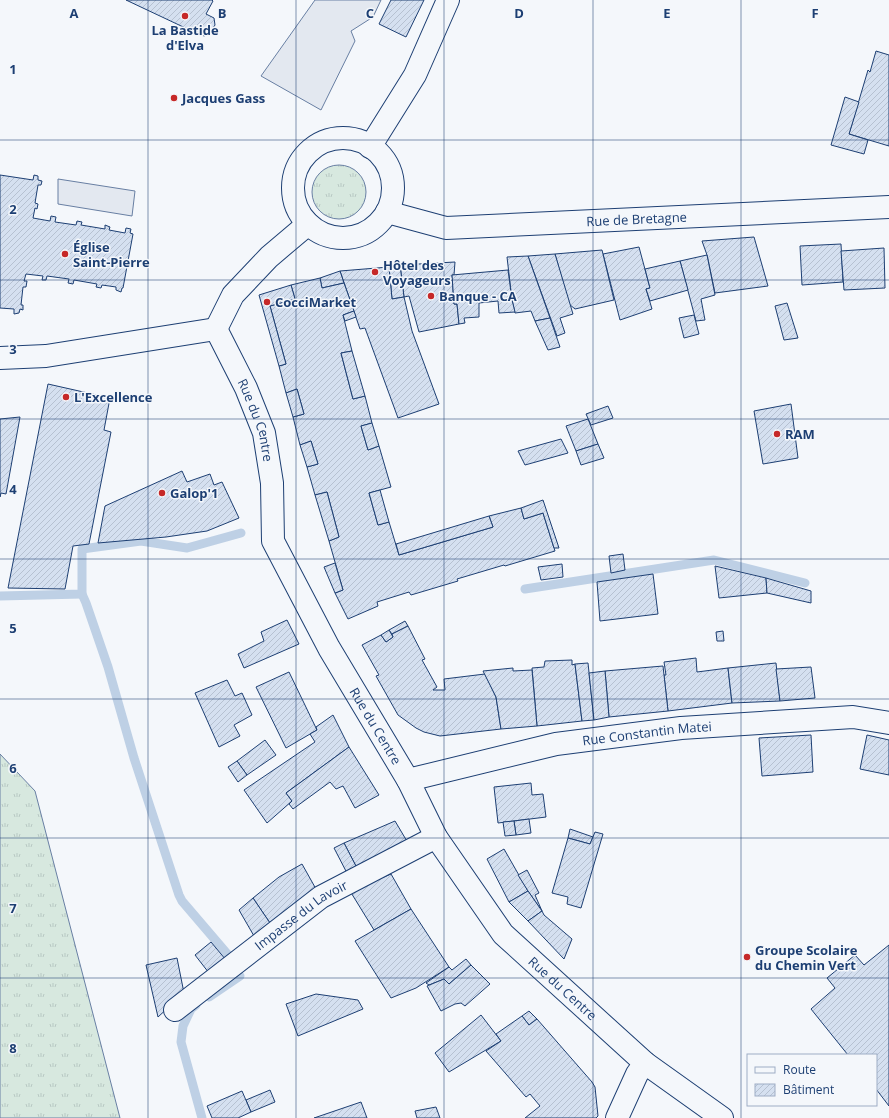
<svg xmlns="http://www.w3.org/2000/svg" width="889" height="1118" viewBox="0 0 889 1118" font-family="'Open Sans',sans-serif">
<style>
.grass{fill:url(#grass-tufts);stroke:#687fa3}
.parking{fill:#e3e8f0;stroke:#687fa3}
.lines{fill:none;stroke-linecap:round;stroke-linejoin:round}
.stream{stroke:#bed0e5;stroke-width:9}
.building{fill:url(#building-hatch);stroke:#1d3f73}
.minor-casing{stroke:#1d3f73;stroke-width:24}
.minor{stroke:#f4f7fb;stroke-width:22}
.grid{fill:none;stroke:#1d3f73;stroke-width:1;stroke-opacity:0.55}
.poi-dot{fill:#c62828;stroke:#f4f7fb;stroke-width:1.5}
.labels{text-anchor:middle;stroke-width:3;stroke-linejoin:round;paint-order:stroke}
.poi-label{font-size:13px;font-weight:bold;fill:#1d3f73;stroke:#f4f7fb;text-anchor:start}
.street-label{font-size:13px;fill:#1d3f73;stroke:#f4f7fb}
.grid-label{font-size:13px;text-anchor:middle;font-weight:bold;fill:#1d3f73;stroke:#f4f7fb;stroke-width:3;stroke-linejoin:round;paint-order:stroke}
</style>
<defs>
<pattern id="grass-tufts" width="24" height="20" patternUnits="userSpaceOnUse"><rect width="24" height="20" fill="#d7e8df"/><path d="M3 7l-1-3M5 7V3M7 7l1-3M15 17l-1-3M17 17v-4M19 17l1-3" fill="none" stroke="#b8c8c3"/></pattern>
<pattern id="building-hatch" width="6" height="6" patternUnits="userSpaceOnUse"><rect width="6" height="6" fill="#d5e0f0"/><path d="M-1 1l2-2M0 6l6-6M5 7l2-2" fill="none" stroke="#b6c1d1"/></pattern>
</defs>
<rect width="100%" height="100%" fill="#f4f7fb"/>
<g class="grass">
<circle cx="339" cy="192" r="27"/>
<path d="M0,754L35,791L120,1118H0Z"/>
</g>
<g class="parking">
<path d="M315,0H381L373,17L351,31L355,41L321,110L261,76Z"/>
<path d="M58,179L135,191L132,216L58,204Z"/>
</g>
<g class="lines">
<g class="stream">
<path d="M525,589L714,560L805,583"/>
<path d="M82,594L86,603L108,667L134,758L179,895L182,901L229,956"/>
<path d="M0,596L82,594V549L141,541L187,548L241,533"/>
<path d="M209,997L240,976"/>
<path d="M196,1005L191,1009L183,1026L181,1042L202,1118"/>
</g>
</g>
<g class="building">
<path d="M126,0H212L213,1L206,14L214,18L215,25L210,33L204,36L197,32L196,33Z"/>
<path d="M391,0H424L406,37L379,24Z"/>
<path d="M876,51L889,55V146L849,134L868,70L870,72Z"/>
<path d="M845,97L859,102L849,134L868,140L864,154L831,145Z"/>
<path d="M0,175L33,180L34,175L38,176V180L42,181L41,185H38L35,203L38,204L37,209L35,208L33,218L50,221L51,216L56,217L55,222L76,225L77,221L82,222L81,225L105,229V225L110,227L109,230L125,233L126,228L131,229L130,233L133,234L123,288H122L121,292L116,290V287L102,285L101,288L96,287L97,284L74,280L73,284L68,283L69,279L47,276L46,280H42L43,276L26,274L24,281H27L26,287H23L21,305H23V310L20,309L19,313L14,314V309L0,308Z"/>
<path d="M754,237L768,286L715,293L707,255L702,241Z"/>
<path d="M841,244L843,282L802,285L800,246Z"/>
<path d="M639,247L650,288L646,289L652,309L620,320L603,254Z"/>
<path d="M884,248L885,288L844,290L841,251Z"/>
<path d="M602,250L614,300L575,309L569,304L555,254Z"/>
<path d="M555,254L573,314L560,318L565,333L557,336L528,256Z"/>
<path d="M707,255L715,295L701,299L705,320L696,321L680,261Z"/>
<path d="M528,256L550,318L535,321L531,311L515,313L512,300L507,257Z"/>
<path d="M680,261L688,290L650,301L646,289L650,288L645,269Z"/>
<path d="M455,262L454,275H452L454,304H457L459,324L419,332L409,296L404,297L400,265Z"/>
<path d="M400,265L404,297L392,299L389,267Z"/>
<path d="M389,267L392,299L404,297L412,331L439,404L398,418L365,328L360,329L340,271Z"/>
<path d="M508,270L512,300L515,312L499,313L498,301L479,303V317L464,318L465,323L459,324L457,304H454L452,275Z"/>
<path d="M340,271L344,283L322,288L320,278Z"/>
<path d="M320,278L322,288L344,283L354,311L343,315L352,351L341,353L353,399L365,396L372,423L361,426L368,450L379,446L391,487L369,493L378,525L389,522L399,555L493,527L489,516L521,508L524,519L543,513L555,551L505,566L504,565L457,579L458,581L411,595L409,592L377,602L378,606L348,619L335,593L343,590L329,541L339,537L327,492L315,495L307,467L318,464L311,441L300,445L293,417L304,414L297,389L286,393L279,366L286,364L270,306L295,299L291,285Z"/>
<path d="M291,285L295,299L270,306L286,364L279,366L259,295Z"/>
<path d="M787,303L798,338L784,340L775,306Z"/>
<path d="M354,311L356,317L345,321L343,315Z"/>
<path d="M694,315L699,334L684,338L679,318Z"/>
<path d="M550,318L560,347L548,350L535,321Z"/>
<path d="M352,351L365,396L353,399L341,353Z"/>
<path d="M48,384L110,398L104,430L111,432L89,544L73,546L65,589L8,588Z"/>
<path d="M297,389L304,414L293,417L286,393Z"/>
<path d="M791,404L798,458L763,464L754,411Z"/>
<path d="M608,406L613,418L591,425L586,414Z"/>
<path d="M20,417L6,494L1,493L0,497V419Z"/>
<path d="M588,419L598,444L576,451L566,426Z"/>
<path d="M372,423L379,446L368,450L361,426Z"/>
<path d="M561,439L568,453L525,465L518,451Z"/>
<path d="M311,441L318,464L307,467L300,445Z"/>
<path d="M598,444L604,458L581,465L576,451Z"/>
<path d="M182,471L187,482L210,474L214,485L222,482L239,518L207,531L166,537L98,543L105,506Z"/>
<path d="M380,490L389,522L378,525L369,493Z"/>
<path d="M327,492L339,537L329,541L315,495Z"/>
<path d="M543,500L559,548H554L543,513L524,519L521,508Z"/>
<path d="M489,516L493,527L399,555L396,544Z"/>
<path d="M623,554L625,570L611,573L609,556Z"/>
<path d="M335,563L343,590L335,593L324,567Z"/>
<path d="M562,564L563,577L541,580L538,567Z"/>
<path d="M715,566L766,578L767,593L719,598Z"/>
<path d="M653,574L658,614L600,621L597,582Z"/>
<path d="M766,578L811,591V603L767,593Z"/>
<path d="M287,620L299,644L244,668L238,654L264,641L261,632Z"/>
<path d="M405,621L408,626L392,634L389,630Z"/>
<path d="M408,626L425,659L422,660L437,687L433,690H445L444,679L485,674L496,697L501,729L440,736L424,732L416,728L398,715L376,676L379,675L362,645L381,635L386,642L393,637L392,634Z"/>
<path d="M389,630L393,637L386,642L381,635Z"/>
<path d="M723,631L724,641H717L716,632Z"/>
<path d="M696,658L697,672L728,668L732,703L668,711L664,675H666L664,662Z"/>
<path d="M572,660V665L575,664L582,721L537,726L532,668L544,667L545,661Z"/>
<path d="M588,663L594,720L582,721L575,664Z"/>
<path d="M776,663L780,701L732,703L728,668Z"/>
<path d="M663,666L668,711L609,717L605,671Z"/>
<path d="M811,667L815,698L780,701L776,669Z"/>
<path d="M513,668V671L532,670L537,726L501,729L496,697L483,671Z"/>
<path d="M605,671L609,717L594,720L589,673Z"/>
<path d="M289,672L317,730L286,748L256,687Z"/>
<path d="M227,680L235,696L242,693L252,715L234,725L240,736L219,747L195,693Z"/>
<path d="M333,715L349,747L286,793L292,801L267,823L244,790L315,742L310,734L317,730L316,727Z"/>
<path d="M811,735L813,772L762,776L759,738Z"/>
<path d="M867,735L889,740V775L860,769Z"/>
<path d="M265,740L276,755L247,775L237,761Z"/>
<path d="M349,747L379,795L355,808L343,786L336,789L330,782L293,809L289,804L292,801L286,793Z"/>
<path d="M237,761L247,775L238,782L228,767Z"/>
<path d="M531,783L532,795L543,794L546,817L498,823L494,787Z"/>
<path d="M529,819L531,833L516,835L514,821Z"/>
<path d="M395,821L411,848L358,870L344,843Z"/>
<path d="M514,821L516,835L505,836L503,822Z"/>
<path d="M570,829L593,837L590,844L568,838Z"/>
<path d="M595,832L603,834L581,908L567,904L568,897L552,893L568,838L590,844Z"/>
<path d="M344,843L358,870L348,875L334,848Z"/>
<path d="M504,849L528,891L509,902L487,859Z"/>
<path d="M302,864L316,889L270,923L253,898L279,877Z"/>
<path d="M527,870L539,893L535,895L542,911L528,891L518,875Z"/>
<path d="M391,874L411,909L374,930L350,891Z"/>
<path d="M528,891L542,911L528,921L509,902Z"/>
<path d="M253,898L270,923L254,936L239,910Z"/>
<path d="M411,909L449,967L416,988L391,998L355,941Z"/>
<path d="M542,911L544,915L572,939L564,959L528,921Z"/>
<path d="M211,942L226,960L209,973L195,955Z"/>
<path d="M889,945V1106L876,1089V1055H848L811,1009L835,988L827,978L855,955L864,965Z"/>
<path d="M177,958L184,993L158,1017L146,965Z"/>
<path d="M466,959L471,965L449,984L444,979L429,985L426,983L449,967L452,970Z"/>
<path d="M471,965L490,984L465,1006L461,1003L455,1004L441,1011L427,986L444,979L449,984Z"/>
<path d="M316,994L358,1000L363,1009L298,1036L286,1004Z"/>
<path d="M529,1011L537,1019L529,1025L522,1016Z"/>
<path d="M481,1015L501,1041L449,1072L435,1053Z"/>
<path d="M522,1016L529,1025L537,1019L592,1082L595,1087L598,1116L596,1118H525L540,1106L530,1094L526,1097L486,1051L501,1041L496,1034Z"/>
<path d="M270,1090L275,1102L251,1112L246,1100Z"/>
<path d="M242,1091L251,1112L238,1118H212L207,1106Z"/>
<path d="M361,1102L367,1118H314Z"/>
<path d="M436,1107L440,1118H417L415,1111Z"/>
</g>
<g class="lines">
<g class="minor-casing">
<g id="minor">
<circle cx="343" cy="188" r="50"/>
<path d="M370,147L415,75L448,0"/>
<path id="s1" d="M387,212L446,228L889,207"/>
<path id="s2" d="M216,329L246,388L264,433L272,483L273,541L329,648L408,780L436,837L503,934L645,1063L722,1118"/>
<path d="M216,329L233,295L269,257L308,224"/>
<path d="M0,358L46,356L216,329"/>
<path id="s3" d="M408,780L556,744L681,728L853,717L889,723"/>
<path id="s4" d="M175,1010L321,897L436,837"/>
<path d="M617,1118L637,1074L645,1063"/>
</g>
</g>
<use href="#minor" class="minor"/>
</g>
<path class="grid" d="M148,0V1118M296,0V1118M444,0V1118M593,0V1118M741,0V1118M0,140H889M0,280H889M0,419H889M0,559H889M0,699H889M0,838H889M0,978H889"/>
<g class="poi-dot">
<circle cx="185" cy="16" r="4"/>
<circle cx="174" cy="98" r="4"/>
<circle cx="65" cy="254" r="4"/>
<circle cx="375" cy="272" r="4"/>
<circle cx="431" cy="296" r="4"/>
<circle cx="267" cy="302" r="4"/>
<circle cx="66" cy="397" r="4"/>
<circle cx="777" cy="434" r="4"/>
<circle cx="162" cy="493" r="4"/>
<circle cx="747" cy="957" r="4"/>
</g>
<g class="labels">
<g class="poi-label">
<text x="185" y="35" text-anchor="middle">La Bastide<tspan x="185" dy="15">d'Elva</tspan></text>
<text x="182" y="103">Jacques Gass</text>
<text x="73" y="252">Église<tspan x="73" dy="15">Saint-Pierre</tspan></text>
<text x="383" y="270">Hôtel des<tspan x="383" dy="15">Voyageurs</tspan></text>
<text x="439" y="301">Banque - CA</text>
<text x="275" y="307">CocciMarket</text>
<text x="74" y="402">L'Excellence</text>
<text x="785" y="439">RAM</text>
<text x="170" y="498">Galop'1</text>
<text x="755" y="955">Groupe Scolaire<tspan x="755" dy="15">du Chemin Vert</tspan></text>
</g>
<g class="street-label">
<text dy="5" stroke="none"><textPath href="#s1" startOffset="252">Rue de Bretagne</textPath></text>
<text dy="5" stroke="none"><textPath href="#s2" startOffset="100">Rue du Centre</textPath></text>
<text dy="5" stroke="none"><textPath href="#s2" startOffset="435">Rue du Centre</textPath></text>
<text dy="5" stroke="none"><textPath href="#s3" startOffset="244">Rue Constantin Matei</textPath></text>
<text dy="5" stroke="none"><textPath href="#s4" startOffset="158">Impasse du Lavoir</textPath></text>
<text dy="5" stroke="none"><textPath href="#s2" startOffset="760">Rue du Centre</textPath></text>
</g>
</g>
<g class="grid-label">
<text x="74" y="18">A</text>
<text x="222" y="18">B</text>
<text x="370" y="18">C</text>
<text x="519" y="18">D</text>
<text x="667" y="18">E</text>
<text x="815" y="18">F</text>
<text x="13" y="74">1</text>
<text x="13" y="214">2</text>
<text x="13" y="354">3</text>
<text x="13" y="494">4</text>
<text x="13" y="633">5</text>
<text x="13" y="773">6</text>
<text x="13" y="913">7</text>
<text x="13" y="1053">8</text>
</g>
<rect x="747" y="1054" width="130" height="52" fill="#f4f7fb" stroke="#9eadc5"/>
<rect x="755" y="1067" width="20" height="6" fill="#f4f7fb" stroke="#9eadc5"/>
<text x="783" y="1074" font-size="12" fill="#1d3f73">Route</text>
<rect x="755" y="1084" width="20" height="12" fill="url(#building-hatch)" stroke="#9eadc5"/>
<text x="783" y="1094" font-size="12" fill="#1d3f73">Bâtiment</text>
</svg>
